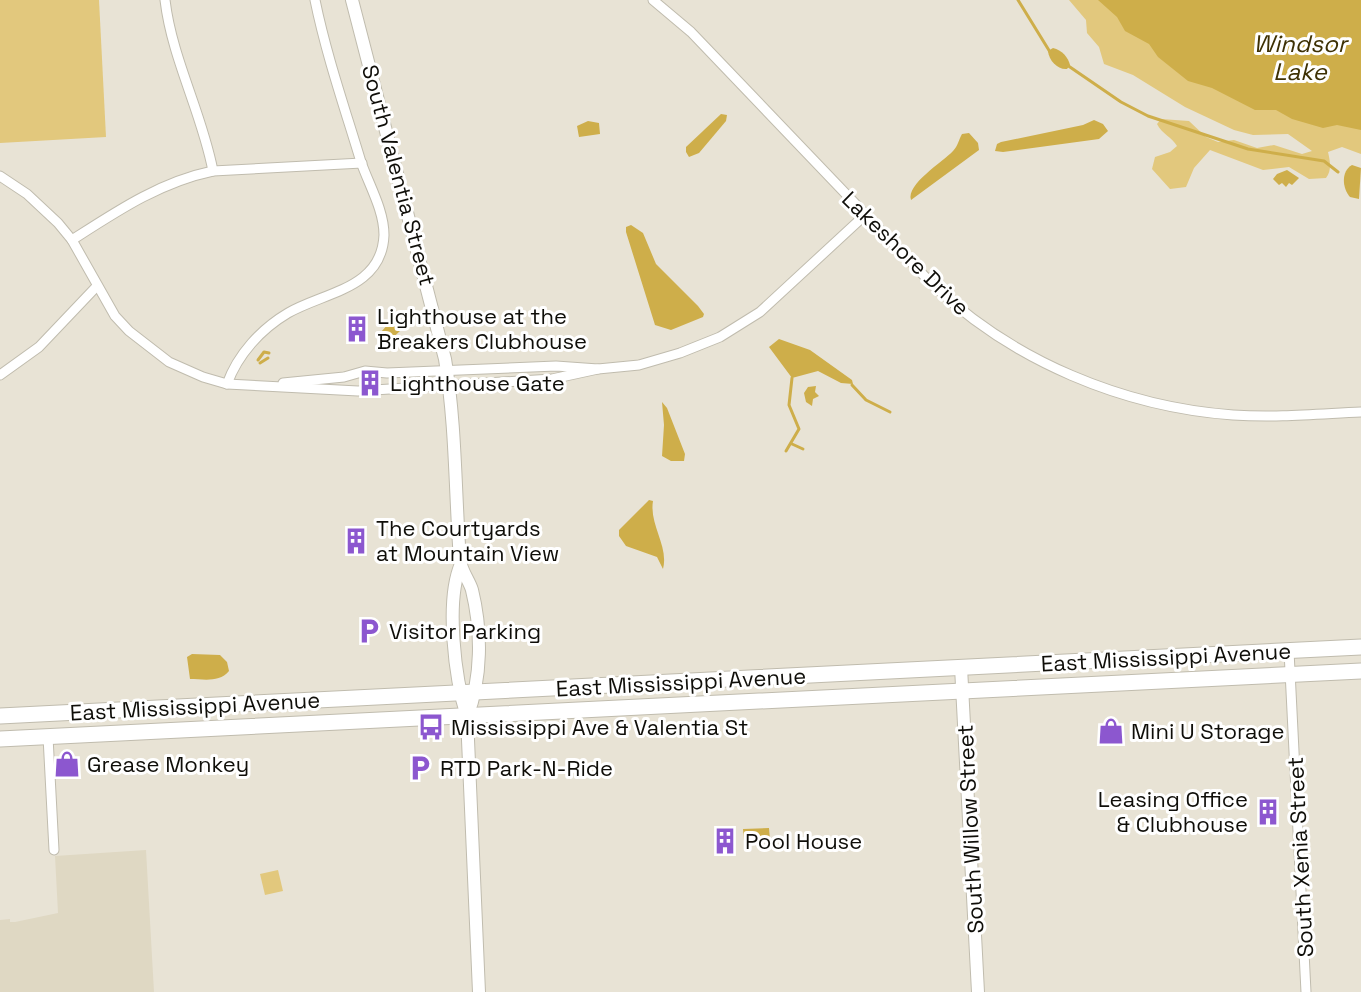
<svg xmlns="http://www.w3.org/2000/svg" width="1361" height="992" viewBox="0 0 1361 992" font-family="'Space Grotesk',sans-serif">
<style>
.built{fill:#dfd8c3}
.green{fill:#e2c87d}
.water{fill:#ceae4a}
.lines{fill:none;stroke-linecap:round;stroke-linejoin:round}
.stream{stroke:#ceae4a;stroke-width:3}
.minor-casing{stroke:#c0bcae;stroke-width:11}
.tertiary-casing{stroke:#c0bcae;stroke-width:14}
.primary-casing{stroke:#c0bcae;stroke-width:17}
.minor{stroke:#fff;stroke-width:9}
.tertiary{stroke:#fff;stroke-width:12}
.primary{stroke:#fff;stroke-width:15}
.labels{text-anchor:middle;stroke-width:6;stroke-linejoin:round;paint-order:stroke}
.street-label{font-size:22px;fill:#0f0e09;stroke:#fff}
.poi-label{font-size:22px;fill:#0f0e09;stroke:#fff;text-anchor:start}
.water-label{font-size:24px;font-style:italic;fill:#3e3104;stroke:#fff}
</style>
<rect width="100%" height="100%" fill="#e8e3d5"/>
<path class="built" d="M146,850L154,992H0V920L10,919V922H15L58,913L55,856Z"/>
<g class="green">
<path d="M0,0H99L106,137L0,143Z"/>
<path d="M1069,0H1101L1361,126V154L1342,147L1328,152C1330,161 1332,170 1326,178L1309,179L1289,167L1263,170L1210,150L1194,168L1186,187L1170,189L1152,169L1155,157L1170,152L1177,146C1172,137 1162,134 1157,124L1161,119L1189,121L1206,137L1218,142L1234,140L1257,148L1274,145L1302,154L1312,151L1288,134L1253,135L1234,130L1185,107L1133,75L1104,64L1099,47L1087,33L1086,20Z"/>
<path d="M278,870L283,891L265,895L260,874Z"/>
</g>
<g class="water">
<path d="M1098,0H1361V130L1337,125L1323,128L1292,119L1276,110H1255L1212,88L1188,81L1158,57L1149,44L1125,31L1117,17Z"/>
<path d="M1053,48C1062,50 1068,57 1070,65L1067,69C1058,70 1049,61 1048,51Z"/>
<path d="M721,114L727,115L726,121L699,153L689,157L686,152V147Z"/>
<path d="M1094,120L1103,124L1108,131L1099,139L1003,152L995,151L997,144L1001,142L1083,125Z"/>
<path d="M588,121L599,123L600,134L579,137L577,126Z"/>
<path d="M969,133L978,143L979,150L911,200C906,184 943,162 953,151C958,146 959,139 962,134Z"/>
<path d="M1352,165L1361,168L1359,199L1350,197C1342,188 1341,171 1352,165Z"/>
<path d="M1287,170L1299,178L1292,185L1289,183L1286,187L1282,183L1279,185L1273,179L1277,174Z"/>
<path d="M631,225L643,233L656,264L698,306L704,314L703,317L671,330L655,325L626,232V227Z"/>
<path d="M389,323H395L400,331L386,344L381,339V332Z"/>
<path d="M779,339L810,350L852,380L853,384L841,383L818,371L792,378L769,347Z"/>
<path d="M816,386L815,392L819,396L813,399L812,406L806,402L804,393L808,387Z"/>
<path d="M662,402L667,408L685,454L684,461H671L662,456L664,425Z"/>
<path d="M649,500L653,501C649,525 669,546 663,569L657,557L626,546L619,536V530Z"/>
<path d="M192,654L220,655L227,662L229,671C219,683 203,679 190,679L187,657Z"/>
<path d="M769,828L770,840L744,841L743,829Z"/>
</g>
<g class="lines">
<g class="stream">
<path d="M1018,0L1050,52"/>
<path d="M1067,65L1121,102L1148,116L1248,149L1324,161L1338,172"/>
<path d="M258,360L264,352L269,353"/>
<path d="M260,363L268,358"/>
<path d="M852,385L866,400L890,412"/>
<path d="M792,444L803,449"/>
<path d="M786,451L799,429L789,405L792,378"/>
</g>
<g class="minor-casing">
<g id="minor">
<path d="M165,0C172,59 202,113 213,171"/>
<path d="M653,0L691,32L933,285C1013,361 1123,407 1233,415C1276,418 1318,414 1361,412"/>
<path d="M0,176L27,194L58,223L72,240L115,316L129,331L169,362L203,377L227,384L358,391L552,379L598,369"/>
<path d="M72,240C117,211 160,182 213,171L362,163"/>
<path d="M0,375L39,347L97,286"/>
<path d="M283,383L344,377L365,371L387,373L556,366L598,369L639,365L680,353L720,337L760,312L865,215"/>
<path d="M227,384C238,354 261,329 288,313C324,292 382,289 384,235C384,210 369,185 361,162C345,109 326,54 315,0"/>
<path d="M1289,651L1306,992"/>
<path d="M48,737L54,850"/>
</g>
</g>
<g class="tertiary-casing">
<g id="tertiary">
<path d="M352,0L445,359C456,425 455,493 460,560C461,571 469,580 472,590C482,631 482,678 467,717"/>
<path d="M461,564C445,601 455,679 467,717L479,992"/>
<path d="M961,667L978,992"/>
</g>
</g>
<g class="primary-casing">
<g id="primary">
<path d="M0,716L1361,647"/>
<path d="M0,739L1361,671"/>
</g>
</g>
<use href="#minor" class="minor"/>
<use href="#tertiary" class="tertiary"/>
<use href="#primary" class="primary"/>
</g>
<defs>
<g id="building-bare" transform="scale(2.07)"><path d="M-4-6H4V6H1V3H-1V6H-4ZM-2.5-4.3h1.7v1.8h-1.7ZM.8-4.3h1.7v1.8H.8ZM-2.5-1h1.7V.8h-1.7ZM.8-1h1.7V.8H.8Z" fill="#8c57cf" stroke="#fff" stroke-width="2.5" paint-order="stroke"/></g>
<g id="parking-bare" transform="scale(2.07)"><path d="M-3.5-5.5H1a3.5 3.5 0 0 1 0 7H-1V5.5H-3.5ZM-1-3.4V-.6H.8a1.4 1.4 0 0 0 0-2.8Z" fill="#8c57cf" stroke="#fff" stroke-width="2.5" paint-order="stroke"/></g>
<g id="bus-bare" transform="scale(2.07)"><path d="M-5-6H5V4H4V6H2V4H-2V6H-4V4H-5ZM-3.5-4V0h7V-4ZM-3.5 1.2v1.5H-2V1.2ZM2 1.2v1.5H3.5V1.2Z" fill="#8c57cf" stroke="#fff" stroke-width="2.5" paint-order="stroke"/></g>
<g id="shop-bare" transform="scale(2.07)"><path d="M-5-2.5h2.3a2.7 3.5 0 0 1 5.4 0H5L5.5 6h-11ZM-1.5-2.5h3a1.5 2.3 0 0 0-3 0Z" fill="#8c57cf" stroke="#fff" stroke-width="2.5" paint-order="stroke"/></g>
</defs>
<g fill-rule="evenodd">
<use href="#building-bare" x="357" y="329"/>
<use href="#building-bare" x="370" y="383"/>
<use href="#building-bare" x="356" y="541"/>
<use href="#parking-bare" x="369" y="631"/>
<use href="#bus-bare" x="431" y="727"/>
<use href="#shop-bare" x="1111" y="731"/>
<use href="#shop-bare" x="67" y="764"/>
<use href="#parking-bare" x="420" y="768"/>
<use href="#building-bare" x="1268" y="812"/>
<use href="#building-bare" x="725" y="841"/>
</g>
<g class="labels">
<g class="street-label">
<text transform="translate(399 175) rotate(75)" y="8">South Valentia Street</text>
<text transform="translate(906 253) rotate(44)" y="8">Lakeshore Drive</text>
<text transform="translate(1166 657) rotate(-3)" y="8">East Mississippi Avenue</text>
<text transform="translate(681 682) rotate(-3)" y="8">East Mississippi Avenue</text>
<text transform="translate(195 706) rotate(-3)" y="8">East Mississippi Avenue</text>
<text transform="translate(970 829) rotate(-93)" y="8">South Willow Street</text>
<text transform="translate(1300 857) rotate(-93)" y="8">South Xenia Street</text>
</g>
<g class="poi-label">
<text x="377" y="324">Lighthouse at the<tspan x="377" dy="25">Breakers Clubhouse</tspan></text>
<text x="390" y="391">Lighthouse Gate</text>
<text x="376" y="536">The Courtyards<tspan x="376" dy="25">at Mountain View</tspan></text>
<text x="389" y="639">Visitor Parking</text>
<text x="451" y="735">Mississippi Ave &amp; Valentia St</text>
<text x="1131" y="739">Mini U Storage</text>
<text x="87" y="772">Grease Monkey</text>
<text x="440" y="776">RTD Park-N-Ride</text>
<text x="1248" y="807" text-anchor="end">Leasing Office<tspan x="1248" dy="25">&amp; Clubhouse</tspan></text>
<text x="745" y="849">Pool House</text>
</g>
<g class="water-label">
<text x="1300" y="52">Windsor<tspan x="1300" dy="28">Lake</tspan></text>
</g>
</g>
</svg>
